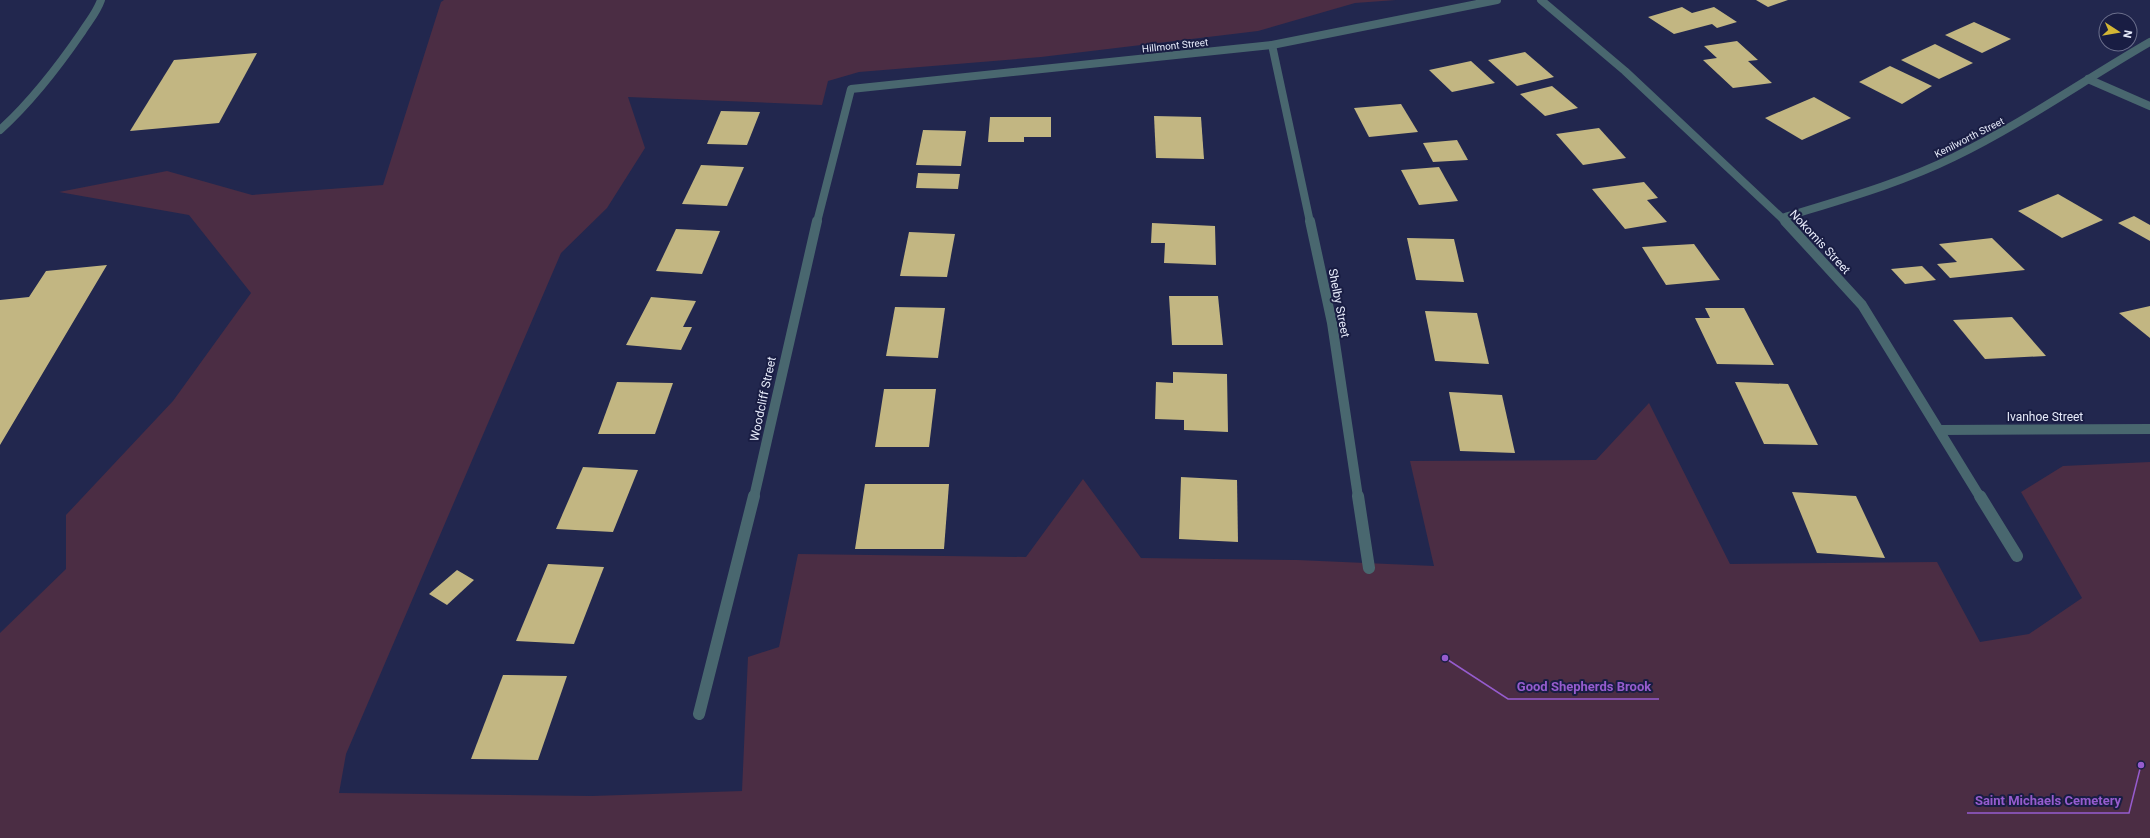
<svg xmlns="http://www.w3.org/2000/svg" width="2150" height="838" viewBox="0 0 2150 838" font-family="Roboto,sans-serif">
<style>
.green{fill:#4b2d44}
.building{fill:#c2b682}
.lines{fill:none;stroke-linecap:round;stroke-linejoin:round}
.minor-far2{stroke:#49676f;stroke-width:8}
.minor-far1{stroke:#49676f;stroke-width:10}
.minor{stroke:#49676f;stroke-width:12}
.labels{text-anchor:middle;stroke-width:4;stroke-linejoin:round;paint-order:stroke}
.far-street-label{font-size:10px;fill:#e7ebfa;stroke:#191d43}
.street-label{font-size:12px;fill:#e7ebfa;stroke:#191d43}
.leader{fill:none;stroke:#965cce;stroke-width:1.5}
.callout-dot{fill:#965cce;stroke:#191d43;stroke-width:1.5}
.callout-label{font-size:13px;text-anchor:middle;font-weight:bold;fill:#965cce;stroke:#191d43;stroke-width:4;stroke-linejoin:round;paint-order:stroke}
</style>
<rect width="100%" height="100%" fill="#22274e"/>
<path class="green" d="M444,0H1396L1355,3L1258,31L1041,57L859,72L828,81L822,105L628,97L645,148L607,208L561,253L346,754L339,793L592,796L742,791L748,657L779,647L798,554L1026,557L1083,479L1141,558L1297,560L1434,566L1410,461L1596,460L1649,403L1730,564L1937,562L1980,642L2029,634L2082,598L2021,492L2063,466L2150,462V838H0V633L66,569V515L173,401L251,293L189,215L59,192L167,171L252,195L383,185L441,2Z"/>
<g class="building">
<path d="M1756,0H1788L1768,7Z"/>
<path d="M1682,7L1692,13L1714,7L1737,22L1717,28L1712,24L1674,34L1648,17Z"/>
<path d="M1974,22L2011,39L1982,53L1945,35Z"/>
<path d="M1737,41L1758,60L1748,61L1772,83L1733,88L1703,60L1717,58L1704,46Z"/>
<path d="M1935,44L1973,63L1939,79L1901,60Z"/>
<path d="M1525,52L1554,77L1517,86L1488,60Z"/>
<path d="M257,53L219,123L130,131L174,60Z"/>
<path d="M1471,61L1495,83L1452,92L1429,70Z"/>
<path d="M1890,66L1932,86L1902,104L1859,82Z"/>
<path d="M1552,86L1578,108L1545,116L1520,94Z"/>
<path d="M1814,97L1851,118L1802,140L1765,118Z"/>
<path d="M1401,104L1418,132L1369,137L1354,108Z"/>
<path d="M721,111L760,112L747,145L707,144Z"/>
<path d="M1154,116L1201,117L1204,159L1156,158Z"/>
<path d="M990,117H1051V137H1024V142H988Z"/>
<path d="M1599,128L1626,158L1583,165L1556,134Z"/>
<path d="M923,130L966,131L961,166L916,165Z"/>
<path d="M1457,140L1468,160L1433,162L1423,143Z"/>
<path d="M701,165L744,167L727,206L682,204Z"/>
<path d="M1439,167L1458,201L1419,205L1401,170Z"/>
<path d="M918,173L960,174L958,189L916,188Z"/>
<path d="M1644,182L1658,198L1647,200L1667,222L1625,229L1592,189Z"/>
<path d="M2058,194L2103,220L2062,238L2018,211Z"/>
<path d="M2134,216L2150,225V241L2118,223Z"/>
<path d="M1152,223L1215,226L1216,265L1164,263L1165,243H1151Z"/>
<path d="M676,229L720,231L702,274L656,271Z"/>
<path d="M909,232L955,234L947,277L900,276Z"/>
<path d="M1407,238L1454,239L1464,282L1416,280Z"/>
<path d="M1992,238L2025,270L1950,278L1937,264L1957,262L1939,244Z"/>
<path d="M1694,244L1720,280L1666,285L1642,247Z"/>
<path d="M107,265L0,445V300L29,297L46,271Z"/>
<path d="M1922,266L1936,280L1905,284L1891,269Z"/>
<path d="M1169,296H1218L1223,345H1172Z"/>
<path d="M651,297L696,301L683,327H692L681,350L626,345Z"/>
<path d="M2150,306V338L2119,313Z"/>
<path d="M895,307L945,308L938,358L886,356Z"/>
<path d="M1705,308H1744L1774,365L1717,364L1695,318H1710Z"/>
<path d="M1425,311L1477,313L1489,364L1435,361Z"/>
<path d="M2012,317L2046,356L1985,359L1953,320Z"/>
<path d="M1173,372L1227,374L1228,432L1184,430V420L1155,419L1156,382L1173,383Z"/>
<path d="M617,382L673,383L655,434H598Z"/>
<path d="M1735,382L1788,384L1818,445L1764,444Z"/>
<path d="M884,389H936L929,447H875Z"/>
<path d="M1449,392L1502,395L1515,453L1460,451Z"/>
<path d="M583,467L638,470L613,532L556,529Z"/>
<path d="M1181,477L1237,480L1238,542L1179,539Z"/>
<path d="M865,484H949L944,549H855Z"/>
<path d="M1792,492L1856,496L1885,558L1817,553Z"/>
<path d="M548,564L604,567L574,644L516,641Z"/>
<path d="M457,570L474,580L447,605L429,594Z"/>
<path d="M503,675L567,676L538,760L471,759Z"/>
</g>
<g class="lines">
<g class="minor-far2">
<path d="M1541,0L1625,71L1786,222"/>
<path d="M1272,45L1310,222"/>
<path d="M2088,79L2150,106"/>
<path d="M0,130C32,101 58,67 82,32C89,21 97,12 101,0"/>
<path d="M1782,218C1840,200 1899,184 1954,157C2022,124 2084,80 2150,42"/>
<path d="M817,222L851,89L1272,45L1497,0"/>
</g>
<g class="minor-far1">
<path d="M1310,221L1332,323L1358,497"/>
<path d="M1785,221L1862,305L1980,497"/>
<path d="M1940,430L2150,429"/>
<path d="M754,497L817,221"/>
</g>
<g class="minor">
<path d="M1358,496L1369,568"/>
<path d="M1980,496L2017,556"/>
<path d="M699,714L754,496"/>
</g>
</g>
<g class="labels">
<g class="far-street-label">
<text transform="translate(1175 45) rotate(-6)" y="4">Hillmont Street</text>
<text transform="translate(1969 137) rotate(-27)" y="4">Kenilworth Street</text>
</g>
<g class="street-label">
<text transform="translate(1820 242) rotate(47)" y="4">Nokomis Street</text>
<text transform="translate(1339 303) rotate(79)" y="4">Shelby Street</text>
<text transform="translate(763 399) rotate(-78)" y="4">Woodcliff Street</text>
<text x="2045" y="421">Ivanhoe Street</text>
</g>
</g>
<path class="leader" d="M1445 658L1508 699H1659M2141 765L2129 813H1967"/>
<g class="callout-dot">
<circle cx="1445" cy="658" r="4"/>
<circle cx="2141" cy="765" r="4"/>
</g>
<g class="callout-label">
<text x="1584" y="691">Good Shepherds Brook</text>
<text x="2048" y="805">Saint Michaels Cemetery</text>
</g>
<g transform="translate(2118 32) rotate(102)"><circle r="19" fill="#191d43" stroke="#6b6f8c"/>
<path d="M0-3L7 15L0 10L-7 15Z" fill="#d3b635"/>
<text y="-6" font-size="11" font-weight="bold" text-anchor="middle" fill="#e7ebfa">N</text>
</g>
</svg>
